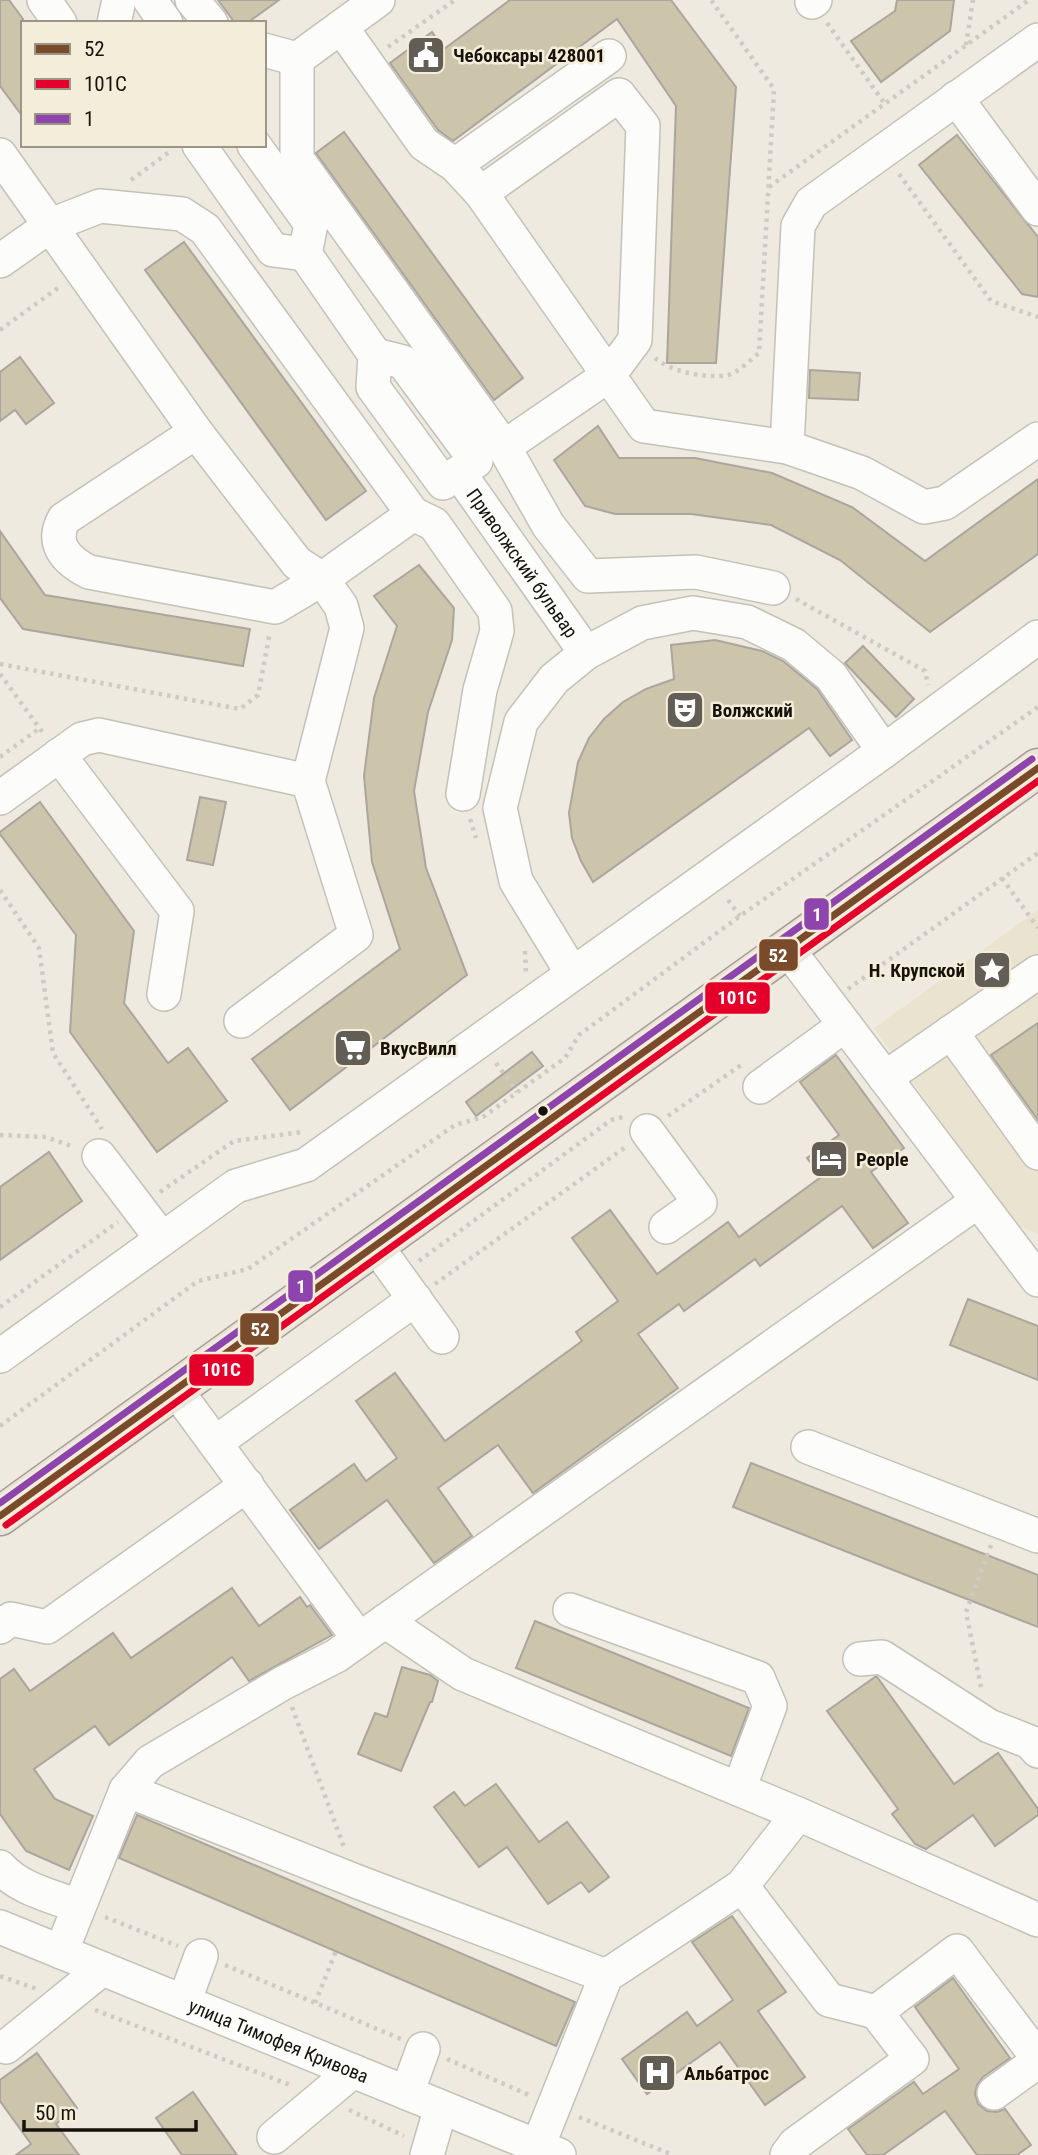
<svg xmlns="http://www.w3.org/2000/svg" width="1038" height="2155" viewBox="0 0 1038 2155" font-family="'Roboto Condensed',sans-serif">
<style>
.built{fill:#eae3cf}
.building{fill:#ccc4ab;stroke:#aaa69e;stroke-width:2}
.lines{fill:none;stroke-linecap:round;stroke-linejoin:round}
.minor-casing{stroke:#c4c1b8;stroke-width:36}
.major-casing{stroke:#a89c92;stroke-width:41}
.path{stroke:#cccbc7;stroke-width:4.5;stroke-dasharray:3.5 5;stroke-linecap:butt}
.minor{stroke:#fcfcfa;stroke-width:33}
.major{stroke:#e9e3de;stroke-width:38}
.bus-1-casing{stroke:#f4edd9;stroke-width:12}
.bus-2-casing{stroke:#f4edd9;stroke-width:12}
.bus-3-casing{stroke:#f4edd9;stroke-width:12}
.bus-1{stroke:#7a4b2a;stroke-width:7}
.bus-2{stroke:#e4002b;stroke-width:7}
.bus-3{stroke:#8e44ad;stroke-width:7}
.bus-dot{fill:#16130d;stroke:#f4edd9;stroke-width:2.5}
.labels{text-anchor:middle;stroke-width:5;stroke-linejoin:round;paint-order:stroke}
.poi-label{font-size:19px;font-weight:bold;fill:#16130d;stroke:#f4edd9;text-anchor:start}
.street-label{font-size:19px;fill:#16130d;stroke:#f4edd9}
.line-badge{stroke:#f4edd9;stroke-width:2.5}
.badge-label{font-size:19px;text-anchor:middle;font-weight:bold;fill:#fff}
</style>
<rect width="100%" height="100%" fill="#eeeadf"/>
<path class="built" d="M1038,910V1234L1015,1225L874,1028Z"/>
<g class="building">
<path d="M0,0H9L23,19V117L0,86Z"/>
<path d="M218,0H279L247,23H235Z"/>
<path d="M510,0H671L736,87L716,363H667L676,106L617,19L453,141L438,130L390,63L432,32L444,49Z"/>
<path d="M897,0H954L950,31L881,82L851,41L895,11Z"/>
<path d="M344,132L523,378L494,400L316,153Z"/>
<path d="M957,135L1038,237V297L1022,294L919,165Z"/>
<path d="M184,242L366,491L326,520L145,270Z"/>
<path d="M20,357L54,403L26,424L15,410L0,421V372Z"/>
<path d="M810,370L860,373L858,400L809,398Z"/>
<path d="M598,426L619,458H695L772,473L852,507L925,561L1038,479V554L930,632L840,560L771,525L691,514H615L585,506L554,460Z"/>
<path d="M0,531L45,595L250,629L243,666L23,629L0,598Z"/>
<path d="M419,565L454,608L452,640L428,712L414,791L426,868L467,975L290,1110L252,1059L400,949L372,862L364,776L374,698L397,626L374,596Z"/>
<path d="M715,640L762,651L783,661L817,689L852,740L830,756L809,728L593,882L581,861L572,838L569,813L578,762L589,738L604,719L623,702L646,689L674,679L671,645Z"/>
<path d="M863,646L914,699L896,717L845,663Z"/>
<path d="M200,797L226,802L213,865L187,860Z"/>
<path d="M40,802L134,931L124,1003L168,1063L188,1048L227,1101L157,1152L70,1032L76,935L0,834V832Z"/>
<path d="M1038,1023V1120L991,1055Z"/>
<path d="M532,1052L543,1066L476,1116L466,1102Z"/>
<path d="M836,1055L904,1148L871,1172L908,1223L873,1248L842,1206L760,1266L755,1259L684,1311L679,1304L638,1334L678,1388L533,1493L498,1445L438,1488L472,1536L434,1563L387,1500L319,1549L290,1510L354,1464L366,1481L397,1458L356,1401L395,1373L445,1441L582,1341L576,1332L618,1301L572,1238L610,1210L657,1274L728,1222L739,1237L821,1177L807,1158L839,1135L800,1082Z"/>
<path d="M49,1152L82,1201L0,1260V1187Z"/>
<path d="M968,1299L1038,1326V1380L950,1345Z"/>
<path d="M751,1463L1038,1575V1627L733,1507Z"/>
<path d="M232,1588L259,1626L300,1597L307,1607L310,1605L332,1635L249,1681L232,1657L109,1745L95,1726L34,1769L55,1799L93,1816L69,1870L26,1851L0,1814V1679L14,1669L30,1691L113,1633L131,1658Z"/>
<path d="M535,1621L749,1708L731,1756L516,1668Z"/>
<path d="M402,1667L430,1675L438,1681L432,1702H430L401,1771L358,1754L375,1713L387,1717Z"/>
<path d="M875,1677H877L954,1784L998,1753L1038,1809V1815L995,1846L973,1815L926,1849L915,1844L892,1814L898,1809L827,1711Z"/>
<path d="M496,1784L539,1842L567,1822L609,1877L589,1892L581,1882L548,1904L507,1847L479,1867L434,1807L454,1792L465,1806Z"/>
<path d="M137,1815L575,2002L556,2046L119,1858Z"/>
<path d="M732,1916L786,1992L758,2011L805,2077L765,2105L720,2042L647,2094L622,2059L687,2012L697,2026L733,2000L692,1942Z"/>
<path d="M953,1978L1010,2058L983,2077L977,2085L975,2094L978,2104L987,2111L997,2112L1005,2109L1031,2145L1017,2155H977L945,2111L883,2155H867L848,2129L914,2082L923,2094L959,2069L915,2007Z"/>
<path d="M37,2053L77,2108L56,2124L79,2155H16L31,2144L0,2101V2080Z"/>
<path d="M193,2092L237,2155H182L156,2118Z"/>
</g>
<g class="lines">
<g class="minor-casing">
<g id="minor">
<path d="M44,0L60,23"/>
<path d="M150,0L166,23"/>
<path d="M192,0L211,23"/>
<path d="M812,2L815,0"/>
<path d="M114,23L119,0"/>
<path d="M341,27L424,144L455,165L481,193L644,426L787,447L862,473L924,507L945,503L1038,439"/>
<path d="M264,50L297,59"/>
<path d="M297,59V159L504,447"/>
<path d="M297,59L378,0"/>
<path d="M956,98L1038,209"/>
<path d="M199,145L273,250L305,254L375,355L373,387L443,483L476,461L403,362L375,355"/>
<path d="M254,145L311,224L305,254"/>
<path d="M0,155L196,432L297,563L322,579L341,606L347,628L308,781L356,935L241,1021"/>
<path d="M455,165L609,56"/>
<path d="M481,193L619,95L643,126L635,340L609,375L504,447L548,525L588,576L696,572L773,588"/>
<path d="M0,261L51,225L100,206L182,214L205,229L413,514"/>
<path d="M196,432L64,519C50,544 67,561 89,572L275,607L322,579L413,514L434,524L495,611L497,631L480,690L463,794"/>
<path d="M787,447L798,226L811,203L1038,40"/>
<path id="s1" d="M459,473L586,653"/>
<path d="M59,755L177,911L164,994"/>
<path d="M0,798L82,739L99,735L308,781"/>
<path d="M799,964L1038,1280"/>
<path d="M572,973L516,881L500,808L521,722L554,679L586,653L642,623L693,613L747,622L794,645L831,676L884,751"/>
<path d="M951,1032L1038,1153"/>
<path d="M885,1078L1038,972"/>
<path d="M760,1087L845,1025"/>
<path d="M647,1131L700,1203L666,1227"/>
<path d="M99,1156L162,1239"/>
<path d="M387,1261L442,1337"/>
<path d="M0,1356L236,1186L306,1165L884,751L1038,637"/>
<path d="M187,1405L359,1639"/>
<path d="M215,1443L415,1299"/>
<path d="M808,1447L1038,1536"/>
<path d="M570,1610L758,1678L770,1706L739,1789"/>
<path d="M385,1621L463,1674L798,1814L1038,1920"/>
<path d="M0,1627L11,1619L47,1627L247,1485"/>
<path d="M860,1659L882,1657L989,1726L1030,1742L1038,1751"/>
<path d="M126,1790L358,1882L606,1976"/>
<path d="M0,1867C19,1889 52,1896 78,1906"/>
<path d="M742,1886L829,2000L876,2012"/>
<path id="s2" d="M0,1927L559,2155"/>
<path d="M61,1952L126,1790L150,1762L283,1683L336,1656L978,1201"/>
<path d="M184,2002L201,1956"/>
<path d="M6,2047L102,1969"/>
<path d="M407,2093L423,2049"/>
<path d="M994,2093L1038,2061"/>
<path d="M274,2137L353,2071"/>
<path d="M538,2146L606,1976L742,1886L798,1814"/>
<path d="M427,2155L441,2107"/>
<path d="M787,2155L795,2144L912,2059L876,2012L957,1951L1038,2058"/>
</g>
</g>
<g class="major-casing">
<path id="major" d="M0,1516L1038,768"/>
</g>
<g class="path">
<path d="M827,23L885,104"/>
<path d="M966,45L973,0"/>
<path d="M388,47L455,0"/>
<path d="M899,174L991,301L1038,317"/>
<path d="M131,180L172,150"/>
<path d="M769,187L1029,0"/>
<path d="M0,330L62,285"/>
<path d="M655,358C671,372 708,379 728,375C738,373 751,359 759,353L774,89L711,0"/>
<path d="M796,599L925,671L928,685"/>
<path d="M0,664L240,709L258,695L270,632"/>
<path d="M0,674L43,733"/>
<path d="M0,757L40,728"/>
<path d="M470,819L476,838"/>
<path d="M1002,878L1038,928"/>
<path d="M0,890L39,948L53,1053L102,1129"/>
<path d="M728,900L740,916"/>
<path d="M525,951L526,973"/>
<path d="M848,989L1038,853"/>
<path d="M496,1063L517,1092"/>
<path d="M668,1116L741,1065"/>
<path d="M0,1135L46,1137L74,1147"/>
<path d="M160,1192L234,1141L302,1132"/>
<path d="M419,1261L611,1120L623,1117"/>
<path d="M435,1284L627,1146"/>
<path d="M0,1307L118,1222"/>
<path d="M0,1426L198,1281L248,1269L455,1125L483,1117L565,1058L579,1035L740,916L1038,707"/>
<path d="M981,1687L966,1612L991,1545"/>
<path d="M292,1707L344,1847"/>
<path d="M105,1917L178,1946"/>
<path d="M225,1965L401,2039"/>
<path d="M0,1976L37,1989"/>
<path d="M315,2003L336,1951"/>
<path d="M95,2010L293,2086"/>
<path d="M447,2059L529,2095"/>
<path d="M349,2110L404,2136"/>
<path d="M579,2117L673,2155"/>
</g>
<use href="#minor" class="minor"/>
<use href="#major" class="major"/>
<g class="bus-1-casing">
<path id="bus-1" d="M0,1516L1038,768"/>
</g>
<g class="bus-2-casing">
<path id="bus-2" d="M6,1525L1038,781"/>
</g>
<g class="bus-3-casing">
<path id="bus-3" d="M0,1503L1032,759"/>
</g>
<use href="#bus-1" class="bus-1"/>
<use href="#bus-2" class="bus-2"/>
<use href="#bus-3" class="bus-3"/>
</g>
<defs>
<g id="civic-square" transform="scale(2.0125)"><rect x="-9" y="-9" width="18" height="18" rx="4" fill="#625e56" stroke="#f4edd9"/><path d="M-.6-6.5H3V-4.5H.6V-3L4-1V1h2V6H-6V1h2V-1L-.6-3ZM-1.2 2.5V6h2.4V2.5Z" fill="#fff"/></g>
<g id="theatre-square" transform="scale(2.0125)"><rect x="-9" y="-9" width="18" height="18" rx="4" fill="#625e56" stroke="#f4edd9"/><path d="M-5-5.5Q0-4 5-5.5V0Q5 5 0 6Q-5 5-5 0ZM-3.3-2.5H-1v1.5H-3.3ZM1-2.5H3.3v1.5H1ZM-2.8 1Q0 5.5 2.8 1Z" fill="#fff"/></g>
<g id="sight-square" transform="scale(2.0125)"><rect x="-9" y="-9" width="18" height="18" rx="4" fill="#625e56" stroke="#f4edd9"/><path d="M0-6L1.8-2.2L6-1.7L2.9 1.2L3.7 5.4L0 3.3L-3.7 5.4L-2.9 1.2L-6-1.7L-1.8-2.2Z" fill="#fff"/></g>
<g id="supermarket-square" transform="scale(2.0125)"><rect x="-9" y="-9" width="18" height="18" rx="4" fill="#625e56" stroke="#f4edd9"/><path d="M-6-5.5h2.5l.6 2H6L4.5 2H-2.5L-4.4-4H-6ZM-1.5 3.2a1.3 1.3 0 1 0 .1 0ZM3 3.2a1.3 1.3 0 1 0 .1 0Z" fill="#fff"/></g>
<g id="hotel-square" transform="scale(2.0125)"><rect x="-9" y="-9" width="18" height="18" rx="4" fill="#625e56" stroke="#f4edd9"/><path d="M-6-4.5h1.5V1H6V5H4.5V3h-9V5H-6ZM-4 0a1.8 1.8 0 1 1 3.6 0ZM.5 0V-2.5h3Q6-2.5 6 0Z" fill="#fff"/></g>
<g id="hospital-square" transform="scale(2.0125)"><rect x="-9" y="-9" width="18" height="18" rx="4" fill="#625e56" stroke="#f4edd9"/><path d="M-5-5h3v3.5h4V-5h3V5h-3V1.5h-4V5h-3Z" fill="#fff"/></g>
</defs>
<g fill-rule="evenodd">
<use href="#civic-square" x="426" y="55"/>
<use href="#theatre-square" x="685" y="710"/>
<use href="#sight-square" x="992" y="970"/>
<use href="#supermarket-square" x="353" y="1048"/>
<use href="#hotel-square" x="829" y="1159"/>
<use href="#hospital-square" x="657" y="2073"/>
</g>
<circle class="bus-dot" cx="543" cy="1111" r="6"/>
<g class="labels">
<g class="poi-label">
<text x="453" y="62">Чебоксары 428001</text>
<text x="712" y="717">Волжский</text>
<text x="965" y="977" text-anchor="end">Н. Крупской</text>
<text x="380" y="1055">ВкусВилл</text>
<text x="856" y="1166">People</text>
<text x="684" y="2080">Альбатрос</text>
</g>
<g class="street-label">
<text dy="7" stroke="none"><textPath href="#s1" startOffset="110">Приволжский бульвар</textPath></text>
<text dy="7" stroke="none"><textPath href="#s2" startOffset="301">улица Тимофея Кривова</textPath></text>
</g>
</g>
<g class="line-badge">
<rect x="803" y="897" width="27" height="34" rx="7" fill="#8e44ad"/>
<rect x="758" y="938" width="41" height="34" rx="7" fill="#7a4b2a"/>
<rect x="704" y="981" width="67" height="34" rx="7" fill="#e4002b"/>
<rect x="287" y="1269" width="27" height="34" rx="7" fill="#8e44ad"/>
<rect x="239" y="1312" width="41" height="34" rx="7" fill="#7a4b2a"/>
<rect x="188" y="1353" width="67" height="34" rx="7" fill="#e4002b"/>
</g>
<g class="badge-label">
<text x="817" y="921">1</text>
<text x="778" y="962">52</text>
<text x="737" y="1004">101С</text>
<text x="301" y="1293">1</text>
<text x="260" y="1336">52</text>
<text x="221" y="1376">101С</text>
</g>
<rect x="21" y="21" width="245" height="126" fill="#f4edd9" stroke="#9b9687" stroke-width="2"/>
<rect x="35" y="44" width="35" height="10" fill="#7a4b2a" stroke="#9b9687" stroke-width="2"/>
<text x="84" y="56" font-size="21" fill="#16130d">52</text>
<rect x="35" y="79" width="35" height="10" fill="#e4002b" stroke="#9b9687" stroke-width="2"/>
<text x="84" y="91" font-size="21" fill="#16130d">101С</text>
<rect x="35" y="114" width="35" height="10" fill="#8e44ad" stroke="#9b9687" stroke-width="2"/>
<text x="84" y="126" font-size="21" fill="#16130d">1</text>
<path d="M24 2120v10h172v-10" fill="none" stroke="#16130d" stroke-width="3.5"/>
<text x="35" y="2120" font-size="21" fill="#16130d" stroke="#f4edd9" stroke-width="5" paint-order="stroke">50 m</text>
</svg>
